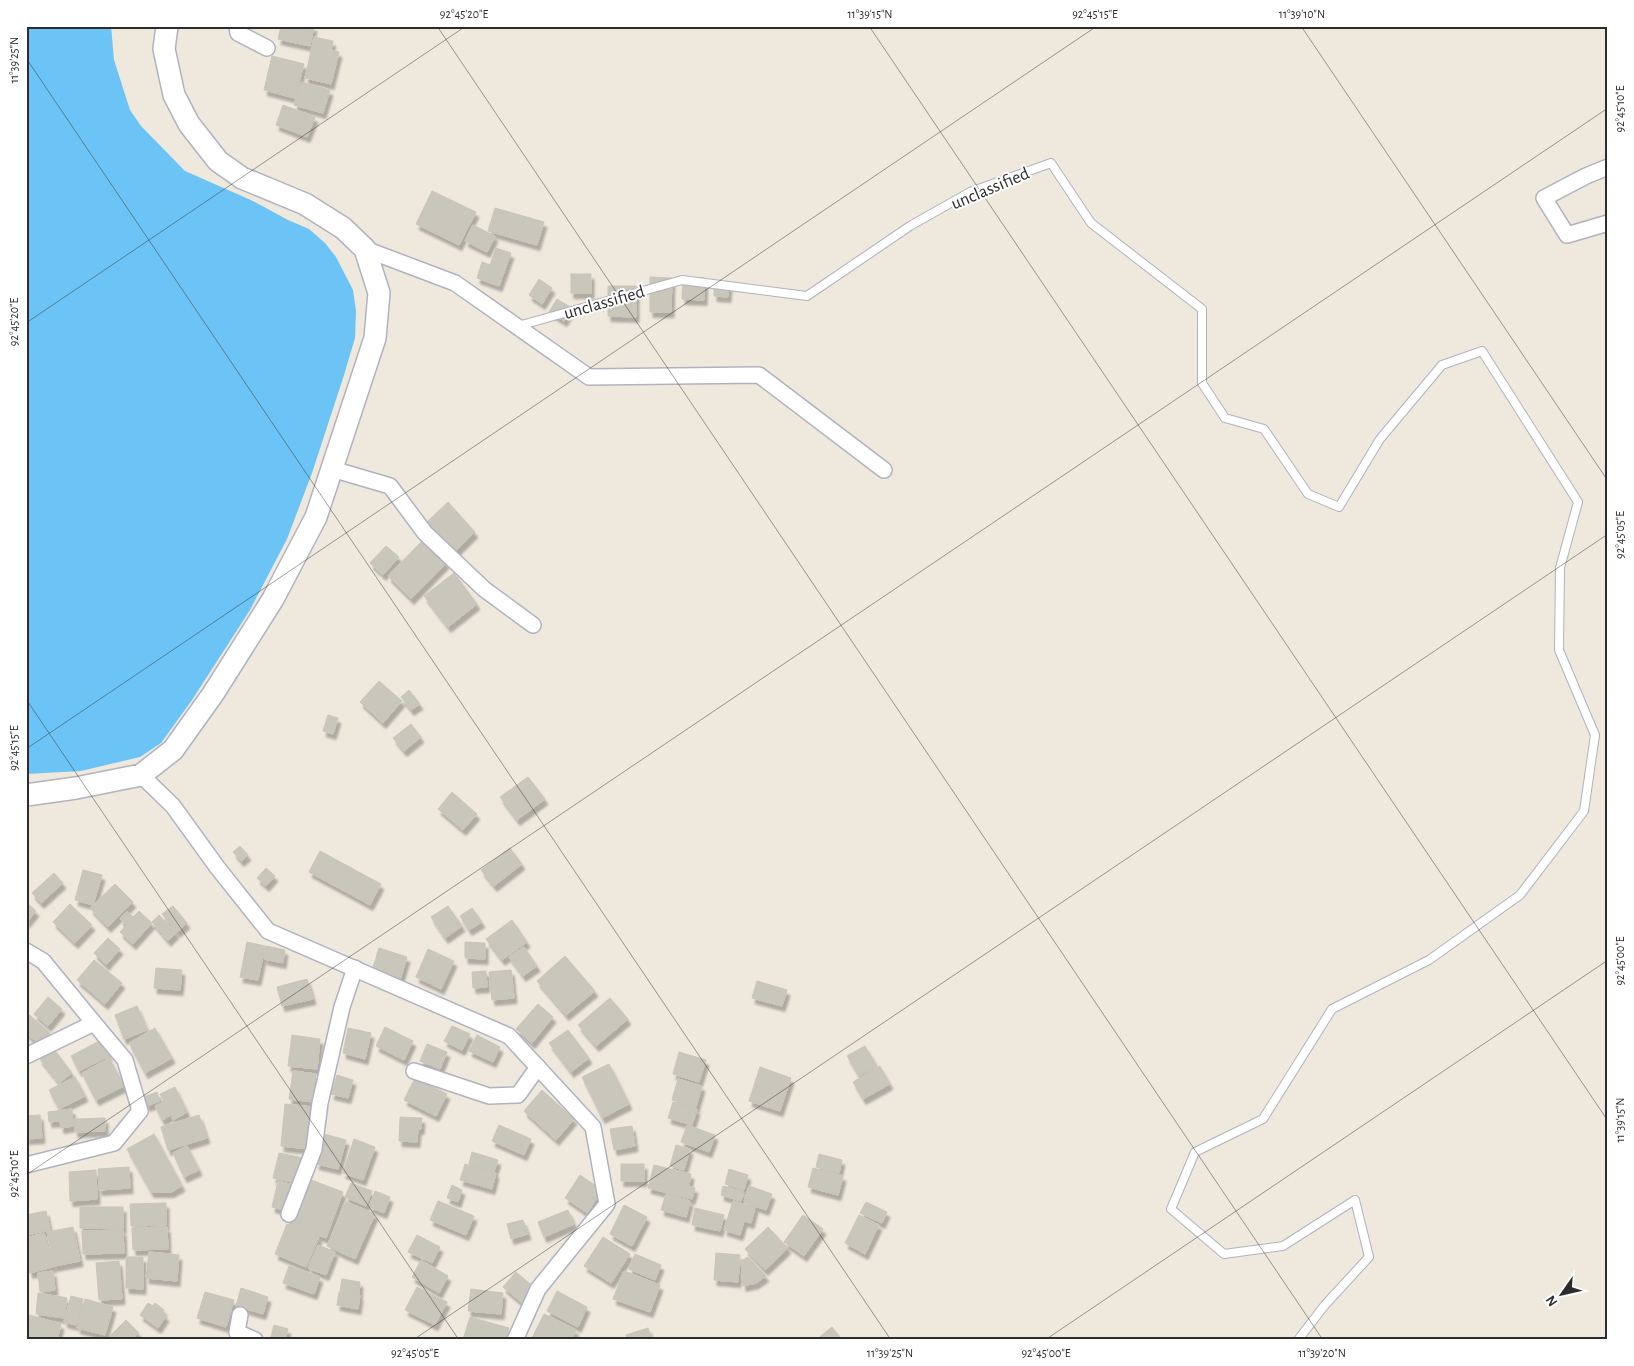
<svg xmlns="http://www.w3.org/2000/svg" width="1634" height="1366" viewBox="0 0 1634 1366" font-family="'Alegreya Sans',sans-serif">
<style>
.water{fill:#6bc4f5}
.building{fill:#c9c6bb;stroke:#cac5b6;filter:url(#shadow)}
.lines{fill:none;stroke-linecap:round;stroke-linejoin:round}
.service-casing{stroke:#b1b2c0;stroke-width:10}
.minor-casing{stroke:#b1b2c0;stroke-width:18}
.secondary-casing{stroke:#b1b2c0;stroke-width:24}
.service{stroke:#fff;stroke-width:8}
.minor{stroke:#fff;stroke-width:15}
.secondary{stroke:#fff;stroke-width:21}
.ticks{fill:none;stroke:#2c2c2c;stroke-width:1;stroke-opacity:0.45}
.labels{text-anchor:middle;stroke-width:4;stroke-linejoin:round;paint-order:stroke}
.street-label{font-size:18px;fill:#2c2c2c;stroke:#fff}
.neatline{fill:none;stroke:#2c2c2c;stroke-width:2}
.ticks-label{font-size:12px;text-anchor:middle;fill:#2c2c2c}
</style>
<defs>
<filter id="shadow"><feDropShadow dx="3" dy="5.5" stdDeviation="1" flood-color="#0004"/></filter>
</defs>
<rect width="100%" height="100%" fill="#eee8dd"/>
<path class="water" d="M26,26H111L114,60L130,110L141,126L185,171L253,201L288,220L309,229L325,243L336,257L353,290L356,311L355,338L344,375L312,473L287,539L250,610L192,700L161,743L140,757L81,771L26,774Z"/>
<g class="building">
<path d="M281,26H314L310,46L278,39Z"/>
<path d="M314,37L333,41L331,50L339,52L331,84L305,78Z"/>
<path d="M272,56L304,64L295,98L264,90Z"/>
<path d="M301,82L330,90L323,113L294,105Z"/>
<path d="M283,105L315,117L307,137L276,125Z"/>
<path d="M432,191L476,212L459,245L416,224Z"/>
<path d="M495,208L544,222L537,245L488,231Z"/>
<path d="M473,225L495,236L487,252L465,241Z"/>
<path d="M496,248L511,253L499,286L477,278L482,262L490,265Z"/>
<rect x="571" y="274" width="20" height="19"/>
<path d="M650,277L672,278L671,312H650Z"/>
<path d="M683,277L705,278L704,300L682,299Z"/>
<path d="M539,279L552,288L542,304L529,295Z"/>
<path d="M714,285H729L728,297L714,296Z"/>
<path d="M608,286H636V317L608,316Z"/>
<path d="M557,299L572,308L564,321L549,312Z"/>
<path d="M448,502L475,532L455,552L427,522Z"/>
<path d="M423,540L446,563L411,599L388,576Z"/>
<path d="M386,546L399,557L383,575L370,563Z"/>
<path d="M454,573L477,604L448,627L424,596Z"/>
<path d="M379,681L402,701L383,723L360,702Z"/>
<path d="M409,690L420,704L411,710L401,697Z"/>
<path d="M328,715L338,718L333,734L323,731Z"/>
<path d="M411,724L421,737L404,751L393,738Z"/>
<path d="M528,777L545,799L517,820L500,797Z"/>
<path d="M452,792L477,814L463,830L438,809Z"/>
<path d="M240,846L248,855L241,861L233,852Z"/>
<path d="M510,848L522,864L494,886L481,870Z"/>
<path d="M320,851L381,884L370,905L309,872Z"/>
<path d="M266,868L275,876L266,886L257,878Z"/>
<path d="M83,870L102,875L93,905L75,900Z"/>
<path d="M54,873L63,883L41,903L32,893Z"/>
<path d="M115,884L133,902L108,927L90,908Z"/>
<path d="M26,902L36,911L26,923Z"/>
<path d="M70,904L92,925L75,943L53,922Z"/>
<path d="M173,906L187,923L177,932L162,914Z"/>
<path d="M448,906L462,926L445,938L431,917Z"/>
<path d="M472,908L482,922L469,930L460,916Z"/>
<path d="M127,911L133,917L139,911L152,923L133,944L120,932L126,925L120,919Z"/>
<path d="M159,915L176,933L168,941L152,922Z"/>
<path d="M512,920L527,942L502,960L486,939Z"/>
<path d="M108,938L120,949L106,965L94,953Z"/>
<path d="M247,942L265,946L258,980L240,977Z"/>
<path d="M465,942L485,943V959L465,958Z"/>
<path d="M266,946L285,950L283,963L264,959Z"/>
<path d="M524,947L537,966L523,976L509,957Z"/>
<path d="M379,948L407,957L400,980L372,971Z"/>
<path d="M428,949L454,961L441,989L416,977Z"/>
<path d="M565,956L595,991L566,1015L537,981Z"/>
<path d="M94,960L122,983L105,1004L77,980Z"/>
<path d="M156,968L182,970L180,990L154,988Z"/>
<path d="M511,970L514,998L492,1000L489,972Z"/>
<path d="M486,971L487,987L473,988L472,972Z"/>
<path d="M307,979L313,999L282,1006L277,987Z"/>
<path d="M757,981L787,990L782,1006L752,998Z"/>
<path d="M48,997L62,1009L48,1026L34,1014Z"/>
<path d="M610,998L628,1019L596,1046L578,1025Z"/>
<path d="M538,1004L553,1017L532,1043L516,1029Z"/>
<path d="M137,1006L147,1030L124,1039L115,1015Z"/>
<path d="M26,1012L50,1033L40,1045L26,1033Z"/>
<path d="M452,1026L470,1034L462,1050L444,1041Z"/>
<path d="M385,1027L413,1041L404,1060L376,1046Z"/>
<path d="M155,1028L172,1058L145,1073L129,1043Z"/>
<path d="M348,1028L371,1033L365,1059L343,1053Z"/>
<path d="M568,1030L589,1058L571,1072L549,1043Z"/>
<path d="M292,1035L320,1039L317,1069L288,1066Z"/>
<path d="M477,1035L500,1047L493,1062L469,1051Z"/>
<path d="M101,1040L109,1056L79,1071L71,1056Z"/>
<path d="M427,1044L447,1052L440,1069L420,1061Z"/>
<path d="M865,1046L877,1066L859,1076L847,1056Z"/>
<path d="M53,1048L72,1073L59,1083L39,1058Z"/>
<path d="M679,1052L706,1060L699,1082L673,1074Z"/>
<path d="M109,1058L124,1086L96,1100L82,1073Z"/>
<path d="M609,1064L629,1104L602,1118L582,1077Z"/>
<path d="M880,1066L890,1084L863,1099L853,1082Z"/>
<path d="M760,1067L791,1078L780,1111L749,1101Z"/>
<path d="M293,1071L316,1074L313,1102L289,1099Z"/>
<path d="M337,1075L353,1080L348,1098L331,1094Z"/>
<path d="M75,1077L85,1096L59,1109L49,1090Z"/>
<path d="M415,1078L447,1094L436,1116L404,1100Z"/>
<path d="M678,1079L702,1086L696,1107L672,1100Z"/>
<path d="M175,1087L187,1112L173,1120L171,1115L162,1120L155,1106L164,1102L160,1094Z"/>
<path d="M542,1090L574,1119L556,1140L524,1111Z"/>
<path d="M157,1092L160,1101L147,1106L144,1097Z"/>
<path d="M673,1102L697,1109L692,1125L668,1118Z"/>
<path d="M285,1104L312,1107L308,1149L281,1146Z"/>
<path d="M72,1109L73,1126L61,1128L60,1121L49,1122L48,1112Z"/>
<path d="M40,1115L42,1138L26,1139V1116Z"/>
<path d="M199,1115L207,1138L168,1150L161,1127Z"/>
<path d="M400,1117L422,1118L421,1129H418L417,1142L399,1141Z"/>
<path d="M105,1118V1131L75,1132L74,1119Z"/>
<path d="M499,1125L531,1139L524,1155L492,1141Z"/>
<path d="M687,1125L715,1135L709,1152L681,1142Z"/>
<path d="M632,1126L635,1146L614,1150L610,1129Z"/>
<path d="M154,1134L182,1186L171,1192H151L127,1149Z"/>
<path d="M324,1134L346,1140L338,1169L316,1164Z"/>
<path d="M354,1139L375,1147L363,1180L343,1173Z"/>
<path d="M676,1145L690,1149L684,1170L670,1166Z"/>
<path d="M187,1146L199,1170L184,1177L173,1153Z"/>
<path d="M472,1152L498,1160L494,1172L469,1164Z"/>
<path d="M279,1153L303,1158L297,1183L273,1178Z"/>
<path d="M819,1154L842,1160L839,1173L816,1167Z"/>
<path d="M465,1164L496,1173L492,1189L460,1180Z"/>
<rect x="621" y="1164" width="23" height="17"/>
<path d="M654,1165L691,1174L689,1186L695,1188L692,1199L648,1188Z"/>
<path d="M129,1167L130,1188L99,1190L98,1169Z"/>
<path d="M813,1168L843,1176L838,1195L808,1187Z"/>
<path d="M729,1169L748,1175L744,1190L725,1184Z"/>
<path d="M96,1170L97,1199L70,1201L69,1172Z"/>
<path d="M580,1175L602,1190L587,1213L565,1198Z"/>
<path d="M306,1178L343,1192L326,1238L289,1224Z"/>
<path d="M278,1181L293,1185L287,1211L272,1207Z"/>
<path d="M351,1183L372,1191L366,1206L345,1197Z"/>
<path d="M452,1185L462,1190L458,1202L447,1198Z"/>
<path d="M723,1186L744,1192L741,1201L721,1195Z"/>
<path d="M749,1186L772,1194L766,1210L744,1202Z"/>
<path d="M375,1191L390,1197L384,1213L369,1207Z"/>
<path d="M666,1194L690,1201L686,1217L661,1210Z"/>
<path d="M438,1201L474,1216L466,1235L430,1220Z"/>
<path d="M733,1201L755,1207L751,1223L744,1221L740,1235L724,1230Z"/>
<path d="M346,1202L375,1214L355,1259L327,1246Z"/>
<path d="M866,1202L887,1212L882,1223L860,1213Z"/>
<path d="M166,1203V1225L131,1226L130,1204Z"/>
<path d="M624,1205L647,1217L632,1246L610,1234Z"/>
<rect x="80" y="1207" width="43" height="21"/>
<path d="M695,1208L724,1215L720,1231L692,1225Z"/>
<path d="M568,1210L574,1224L544,1237L538,1222Z"/>
<path d="M46,1211L50,1230L26,1235V1215Z"/>
<path d="M803,1215L823,1229L804,1256L784,1242Z"/>
<path d="M859,1215L879,1225L865,1254L845,1243Z"/>
<path d="M523,1220L528,1234L511,1239L507,1224Z"/>
<path d="M287,1224L319,1237L306,1267L275,1254Z"/>
<path d="M73,1227L80,1261L54,1266L47,1232Z"/>
<path d="M167,1227L168,1249L133,1250L132,1228Z"/>
<path d="M768,1227L788,1248L765,1270L745,1249Z"/>
<path d="M123,1230L124,1253L83,1254L82,1231Z"/>
<path d="M44,1233L53,1267L30,1273L26,1258V1238Z"/>
<path d="M417,1235L440,1247L432,1263L408,1252Z"/>
<path d="M603,1237L630,1254L611,1283L584,1266Z"/>
<path d="M318,1245L335,1252L326,1275L308,1268Z"/>
<path d="M149,1252L179,1255L177,1281L146,1278Z"/>
<path d="M716,1253L740,1255L738,1282L714,1280Z"/>
<path d="M635,1254L661,1265L655,1280L629,1269Z"/>
<path d="M126,1257H143V1289L126,1288Z"/>
<path d="M748,1257L766,1276L756,1283L743,1286L741,1261Z"/>
<path d="M421,1260L448,1276L439,1293L412,1277Z"/>
<path d="M119,1261L122,1299L99,1300L96,1263Z"/>
<path d="M289,1266L320,1277L314,1294L283,1283Z"/>
<path d="M53,1271L55,1290L40,1292L38,1273Z"/>
<path d="M624,1271L660,1285L650,1312L613,1299Z"/>
<path d="M516,1272L535,1288L522,1303L503,1287Z"/>
<path d="M342,1279L360,1282L359,1294L340,1291Z"/>
<path d="M417,1287L447,1302L435,1325L405,1310Z"/>
<path d="M241,1288L268,1297L263,1314L236,1306Z"/>
<path d="M471,1289L503,1293L501,1314L468,1311Z"/>
<path d="M557,1291L587,1307L578,1327L547,1311Z"/>
<path d="M205,1292L234,1300L226,1327L197,1318Z"/>
<path d="M339,1292L360,1295L358,1309L337,1305Z"/>
<path d="M38,1293L67,1298L64,1318L36,1314Z"/>
<path d="M71,1296L83,1299L76,1325L64,1322Z"/>
<path d="M85,1299L113,1307L105,1335L77,1328Z"/>
<path d="M148,1303L153,1306L155,1303L164,1310L162,1313L166,1316L158,1328L140,1315Z"/>
<path d="M26,1314L61,1324L57,1340H26Z"/>
<path d="M544,1314L576,1330L571,1340H535L532,1338Z"/>
<path d="M470,1317L509,1328L505,1340H463Z"/>
<path d="M126,1320L139,1333L132,1340H106Z"/>
<path d="M274,1325L288,1329L285,1340H270Z"/>
<path d="M832,1327L840,1337L836,1340H816Z"/>
<path d="M648,1328L652,1340H627L626,1335Z"/>
</g>
<g class="lines">
<g class="service-casing">
<path id="service" d="M518,326L682,280L807,296L910,226L970,192L1051,163L1091,223L1202,309V383L1225,418L1264,429L1308,494L1339,507L1380,439L1442,365L1482,351L1578,502L1560,568L1559,650L1595,735L1584,811L1520,895L1429,960L1332,1009L1263,1119L1195,1152L1171,1209L1224,1254L1283,1246L1355,1200L1369,1257L1324,1306L1298,1340"/>
</g>
<g class="minor-casing">
<g id="minor">
<path d="M237,26L238,33L267,48"/>
<path d="M1608,167L1586,176L1544,198L1567,235L1608,223"/>
<path d="M365,249L455,283L589,377L759,375L884,470"/>
<path d="M332,469L390,486L425,533L484,589L533,625"/>
<path d="M141,775L173,806L217,867L268,931L509,1036L593,1127L607,1204L538,1289L515,1340"/>
<path d="M26,951L43,961L94,1023"/>
<path d="M26,1056L94,1023L125,1060L140,1111L114,1143L26,1165"/>
<path d="M414,1071L489,1096L518,1095L538,1067"/>
<path d="M289,1214L314,1149L320,1103L342,1007L355,968"/>
<path d="M240,1315L237,1332L255,1340"/>
</g>
</g>
<g class="secondary-casing">
<path id="secondary" d="M26,795L76,788L141,775L173,750L213,694L273,599L316,517L375,338L379,293L365,249L343,228L305,204L242,178L218,161L189,124L174,95L164,49L167,26"/>
</g>
<use href="#service" class="service"/>
<use href="#minor" class="minor"/>
<use href="#secondary" class="secondary"/>
</g>
<path class="ticks" d="M437,26L1323,1340M869,26L1608,1121M1301,26L1608,481M26,58L891,1340M26,323L466,26M26,699L459,1340M26,749L1097,26M26,1175L1608,108M413,1340L1608,534M1045,1340L1608,960"/>
<g class="labels">
<g class="street-label">
<text transform="translate(990 188) rotate(-23)" y="6">unclassified</text>
<text transform="translate(604 302) rotate(-16)" y="6">unclassified</text>
</g>
</g>
<rect width="1634" height="1366" fill="none" stroke="#ffffff" stroke-width="55"/>
<g transform="translate(1562 1294) rotate(236)" stroke="#ffffff" stroke-width="4" paint-order="stroke">
<path d="M0-4L9 19L0 12L-9 19Z" fill="#2c2c2c"/>
<text y="-8" font-size="14" font-weight="bold" text-anchor="middle" fill="#2c2c2c">N</text>
</g>
<rect x="28" y="28" width="1578" height="1310" class="neatline"/>
<g class="ticks-label">
<text x="464" y="18">92°45'20"E</text>
<text x="870" y="18">11°39'15"N</text>
<text x="1095" y="18">92°45'15"E</text>
<text x="1302" y="18">11°39'10"N</text>
<text transform="translate(14 60) rotate(-90)" y="4">11°39'25"N</text>
<text transform="translate(1620 109) rotate(-90)" y="4">92°45'10"E</text>
<text transform="translate(14 322) rotate(-90)" y="4">92°45'20"E</text>
<text transform="translate(1620 535) rotate(-90)" y="4">92°45'05"E</text>
<text transform="translate(14 748) rotate(-90)" y="4">92°45'15"E</text>
<text transform="translate(1620 961) rotate(-90)" y="4">92°45'00"E</text>
<text transform="translate(1620 1120) rotate(-90)" y="4">11°39'15"N</text>
<text transform="translate(14 1174) rotate(-90)" y="4">92°45'10"E</text>
<text x="415" y="1357">92°45'05"E</text>
<text x="890" y="1357">11°39'25"N</text>
<text x="1046" y="1357">92°45'00"E</text>
<text x="1322" y="1357">11°39'20"N</text>
</g>
</svg>
